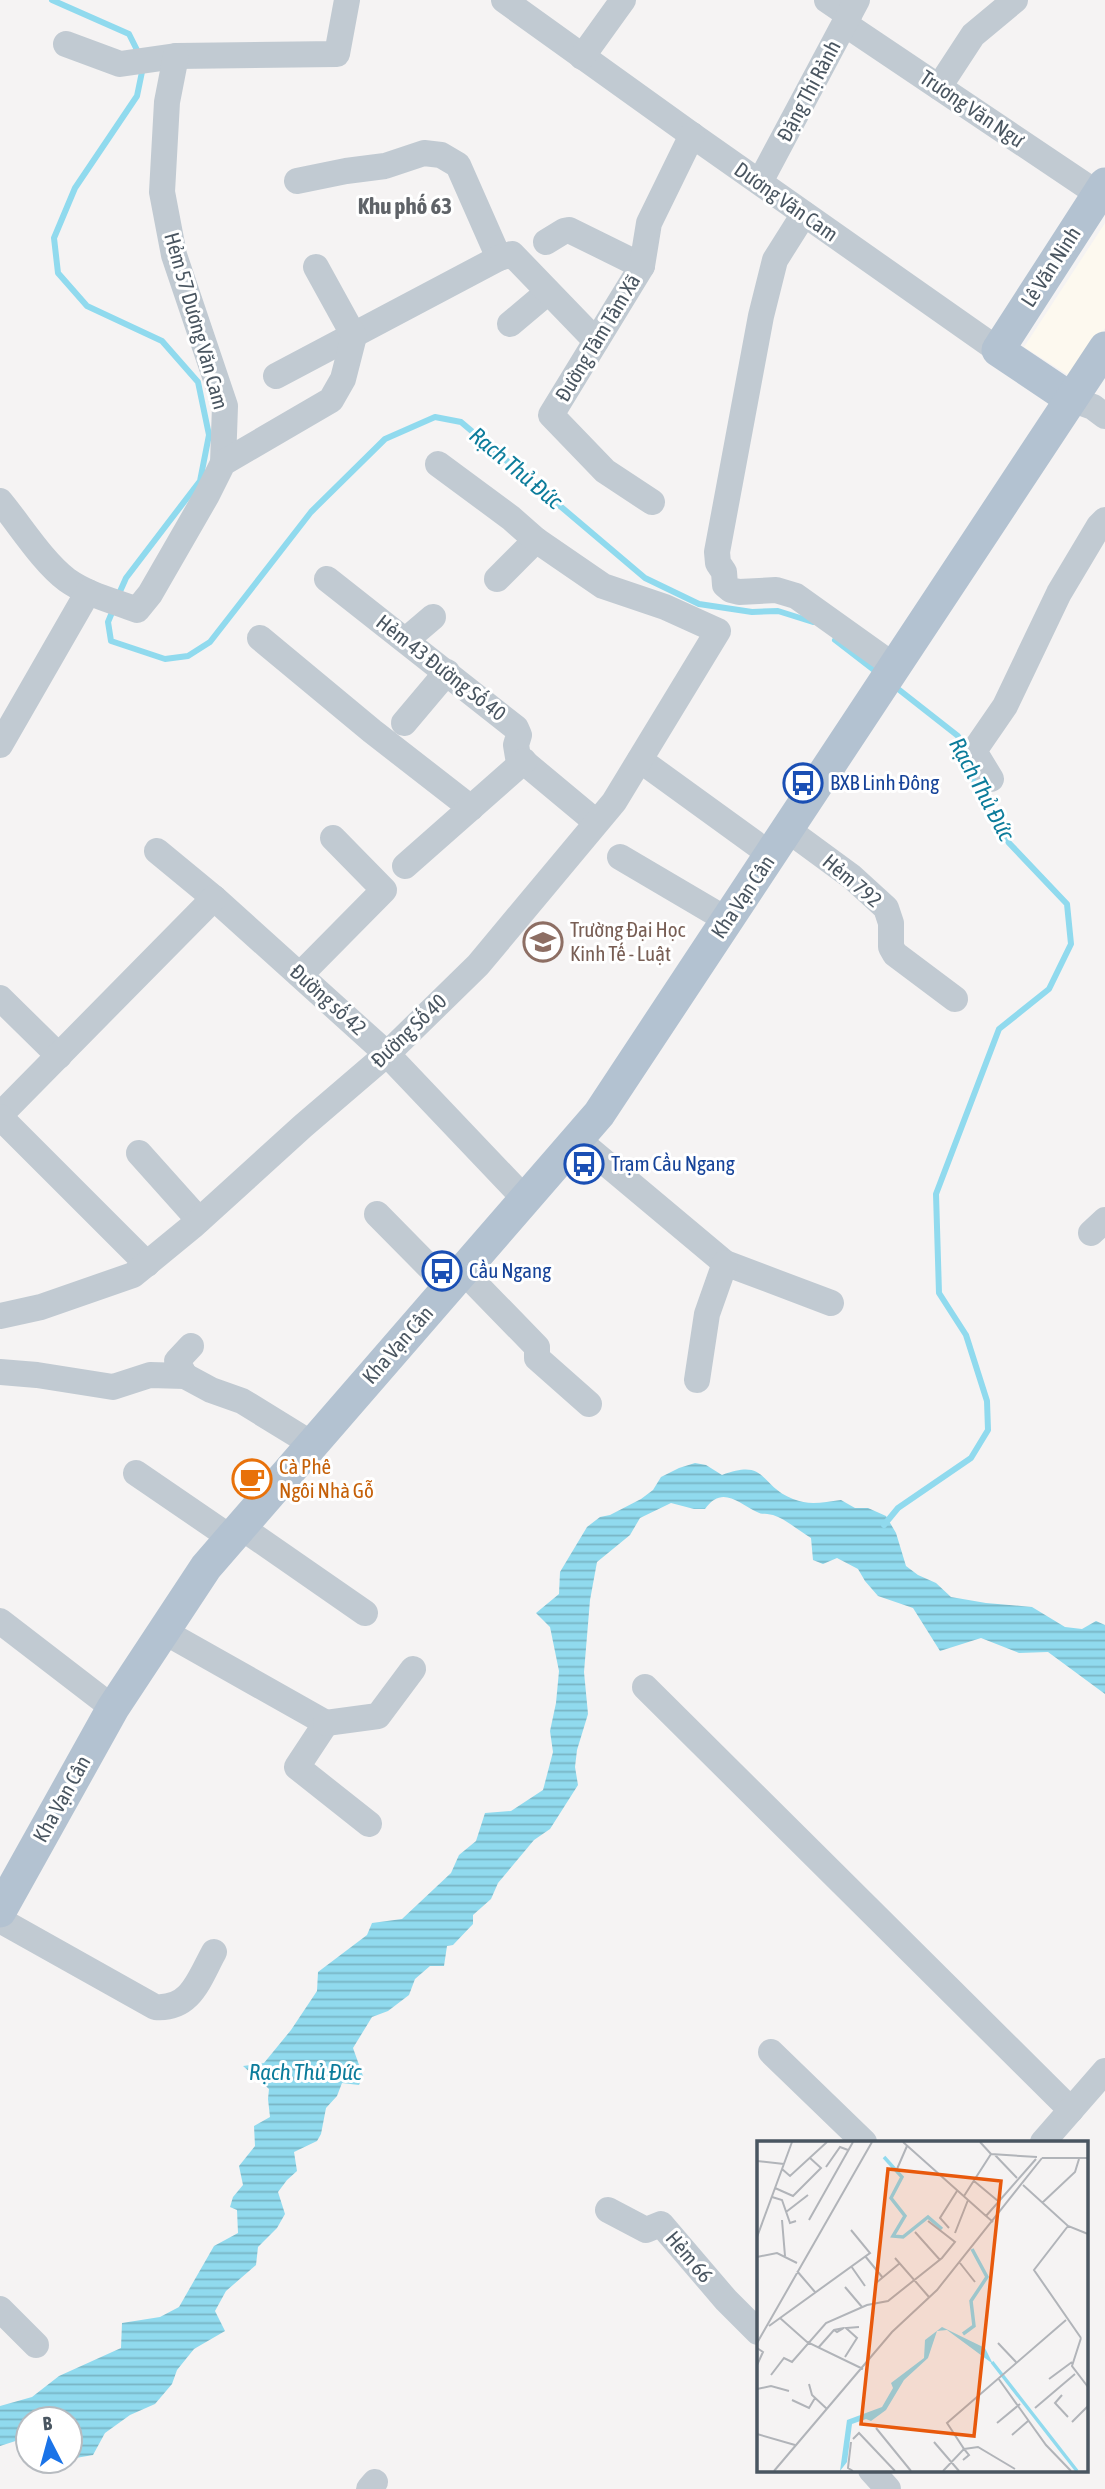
<svg xmlns="http://www.w3.org/2000/svg" width="1105" height="2489" viewBox="0 0 1105 2489" font-family="'Asap Condensed',sans-serif">
<style>
.commercial{fill:#fdf9ef}
.water{fill:url(#water-rules)}
.lines{fill:none;stroke-linecap:round;stroke-linejoin:round}
.stream{stroke:#90daee;stroke-width:6}
.minor{stroke:#c1cad2;stroke-width:26}
.major{stroke:#b3c2d1;stroke-width:33}
.labels{text-anchor:middle;stroke-width:6;stroke-linejoin:round;paint-order:stroke}
.street-label{font-size:21px;fill:#4a5661;stroke:#fff}
.transit-label{font-size:21px;fill:#164399;stroke:#fff;text-anchor:start}
.education-label{font-size:21px;fill:#785e54;stroke:#fff;text-anchor:start}
.food-label{font-size:21px;fill:#c56008;stroke:#fff;text-anchor:start}
.neighbourhood-label{font-size:23px;font-weight:bold;fill:#5f6368;stroke:#fff}
.water-label{font-size:23px;font-style:italic;fill:#0c7c9b;stroke:#fff}
.inset-river{fill:none;stroke:#90daee;stroke-width:3.5}
.inset-road{fill:none;stroke:#b1b4b9;stroke-width:2}
.view{fill:#e8590c;fill-opacity:0.15;stroke:#e8590c;stroke-width:3.5}
.inset-edge{fill:none;stroke:#4a5661;stroke-width:3.5}
</style>
<defs>
<pattern id="water-rules" width="6" height="5" patternUnits="userSpaceOnUse" patternTransform="scale(1.75)"><rect width="6" height="5" fill="#90daee"/><path d="M0 2.5h6" fill="none" stroke="#78b4c4"/></pattern>
</defs>
<rect width="100%" height="100%" fill="#f5f3f3"/>
<path class="commercial" d="M1105,223V328L1073,378L1024,347Z"/>
<path class="water" d="M695,1463L706,1465L722,1475C768,1458 758,1485 793,1499C810,1506 823,1502 841,1500L855,1508H868L886,1516L896,1533L906,1566L918,1575L936,1583L951,1597L986,1603L1032,1607L1065,1627L1082,1629L1096,1621L1105,1625V1694L1048,1652L1019,1653L981,1638L940,1651L913,1608L878,1596L865,1581L858,1569L837,1558L823,1564L813,1560L811,1538C799,1531 786,1519 773,1515C767,1513 762,1515 757,1512C738,1503 722,1485 705,1509H694L671,1503L640,1518L630,1535L597,1562L590,1600L584,1672L588,1714L577,1750L575,1767L578,1785L550,1829L534,1840L498,1883L491,1899L473,1915V1924L453,1945L447,1946L444,1966H430L415,1979L409,1995L388,2011L372,2017L353,2048L363,2076L359,2085L342,2083L337,2096L326,2108L321,2134L317,2141L294,2152L297,2171L287,2180L278,2192L285,2214L277,2228L258,2247L256,2265L226,2291L215,2311L225,2331L194,2349L177,2370L172,2384L155,2404L130,2415L105,2433L93,2455L70,2459V2419H28V2437L0,2446V2406L32,2397L59,2376L121,2348L122,2323L160,2317L179,2307L214,2246L238,2233L237,2210L230,2207L233,2197L243,2185L239,2166L255,2146L254,2126L270,2117L268,2099L269,2089L243,2066L264,2063L291,2030L317,1991L318,1972L367,1935L372,1923L402,1919L451,1873L459,1855L476,1841L485,1813L511,1811L543,1790L553,1752L550,1731L556,1703L559,1671L550,1627L536,1613L559,1594L560,1572L587,1527L600,1517L610,1515L641,1499L653,1490L661,1477L679,1468Z"/>
<g class="lines">
<g class="stream">
<path d="M52,0L129,34L139,54"/>
<path d="M118,596L126,578L200,481L209,435L198,382L162,341L87,306L58,273L54,238L75,188L137,96L143,67"/>
<path d="M113,610L108,622L111,641L165,659L188,656L210,642L311,512L385,439L435,417L461,422L645,578L699,604L752,612L778,611L813,622"/>
<path d="M835,640L879,674"/>
<path d="M893,685L958,736L964,754"/>
<path d="M884,1525L898,1508L971,1458L988,1430L987,1401L966,1335L939,1293L936,1194L999,1029L1049,989L1071,944L1067,904L1009,843L975,783L968,764"/>
</g>
<g class="minor">
<path d="M504,0L692,135L998,350"/>
<path d="M827,0L849,15"/>
<path d="M845,24L1098,194"/>
<path d="M66,44L120,64L176,56L337,54L347,0"/>
<path d="M176,56L167,102L162,192L174,255L225,406L223,463"/>
<path d="M582,57L623,0"/>
<path d="M939,87L973,35L1015,0"/>
<path d="M297,181L346,171L385,166L424,153L441,155L458,165L499,258"/>
<path d="M760,182L857,0"/>
<path d="M804,214L775,260L761,316L717,552L718,563L724,572L725,585L731,590L739,592L776,590L796,596L894,666"/>
<path d="M546,242L564,231L569,230L642,266"/>
<path d="M510,324L548,292"/>
<path d="M276,376L499,258L512,254L596,341"/>
<path d="M1071,399L1093,407L1105,416"/>
<path d="M0,501C20,525 42,561 67,580C88,595 114,601 137,610L150,594L207,495L223,463L331,400L343,379L354,336L316,267"/>
<path d="M652,502L605,471L551,415L642,266L649,223L692,135"/>
<path d="M327,579L516,728L519,735L516,745L518,757L596,822"/>
<path d="M497,579L536,540"/>
<path d="M260,638L372,731L471,808"/>
<path d="M406,640L433,617"/>
<path d="M404,723L447,672"/>
<path d="M0,745L88,592"/>
<path d="M640,760L771,855"/>
<path d="M991,779L974,751L1005,706L1059,593L1099,526L1105,520"/>
<path d="M788,830L852,877L886,908L891,923V947L895,954L955,999"/>
<path d="M157,851L214,898L387,1054L524,1198"/>
<path d="M620,857L727,920"/>
<path d="M405,866L524,761"/>
<path d="M300,975L384,890L333,838"/>
<path d="M0,998L59,1056"/>
<path d="M0,1115L214,898"/>
<path d="M0,1117L147,1264"/>
<path d="M577,1139L725,1263L831,1303"/>
<path d="M139,1153L199,1220"/>
<path d="M377,1214L448,1286"/>
<path d="M1091,1233L1105,1220"/>
<path d="M462,1270L537,1347V1358L589,1404"/>
<path d="M0,1316L41,1307L133,1275L194,1225L303,1126L387,1054L478,965L614,802L718,631L665,607L603,586L536,540L511,518L438,464"/>
<path d="M0,1372L37,1375L113,1387L150,1375L185,1376L211,1390L242,1401L312,1444"/>
<path d="M185,1376L177,1361L191,1346"/>
<path d="M697,1380L707,1314L725,1263"/>
<path d="M136,1473L231,1538"/>
<path d="M241,1527L365,1613"/>
<path d="M0,1621L113,1708"/>
<path d="M163,1631L326,1723L297,1767L369,1824"/>
<path d="M645,1687L1071,2110"/>
<path d="M326,1723L378,1716L413,1669"/>
<path d="M0,1920L155,2007C191,2010 199,1979 214,1952"/>
<path d="M771,2052L864,2142"/>
<path d="M1043,2142L1105,2071"/>
<path d="M608,2210L646,2230L661,2224L726,2300L758,2332"/>
<path d="M0,2309L36,2345"/>
<path d="M871,2470L888,2489"/>
<path d="M369,2489L375,2482"/>
</g>
<g class="major">
<path d="M1071,399L998,350L1105,184"/>
<path d="M0,1911L113,1708L206,1567L599,1114L1105,348"/>
</g>
</g>
<defs>
<g id="bus-ring" transform="scale(2.0125)"><circle r="9.5" fill="#fff" stroke="#1a4fb4" stroke-width="1.5"/><path d="M-5-6H5V4H4V6H2V4H-2V6H-4V4H-5ZM-3.5-4V0h7V-4ZM-3.5 1.2v1.5H-2V1.2ZM2 1.2v1.5H3.5V1.2Z" fill="#1a4fb4"/></g>
<g id="school-ring" transform="scale(2.0125)"><circle r="9.5" fill="#fff" stroke="#8d6e63" stroke-width="1.5"/><path d="M0-5L7-2L0 1L-7-2ZM-4 1L0 2.5L4 1V4Q0 6-4 4Z" fill="#8d6e63"/></g>
<g id="cafe-ring" transform="scale(2.0125)"><circle r="9.5" fill="#fff" stroke="#e8710a" stroke-width="1.5"/><path d="M-5.5-4.5H6V0H3Q3 3.5 0 3.5H-2.5Q-5.5 3.5-5.5 0ZM3-3.2v2h1.7v-2ZM-6 4.5H4V6H-6Z" fill="#e8710a"/></g>
</defs>
<g fill-rule="evenodd">
<use href="#bus-ring" x="803" y="783"/>
<use href="#school-ring" x="543" y="942"/>
<use href="#bus-ring" x="584" y="1164"/>
<use href="#bus-ring" x="442" y="1271"/>
<use href="#cafe-ring" x="252" y="1479"/>
</g>
<g class="labels">
<g class="street-label">
<text transform="translate(809 91) rotate(-62)" y="7">Đặng Thị Rành</text>
<text transform="translate(972 109) rotate(34)" y="7">Trương Văn Ngư</text>
<text transform="translate(786 202) rotate(35)" y="7">Dương Văn Cam</text>
<text transform="translate(1051 267) rotate(-57)" y="7">Lê Văn Ninh</text>
<text transform="translate(196 321) rotate(74)" y="7">Hẻm 57 Dương Văn Cam</text>
<text transform="translate(598 338) rotate(-59)" y="7">Đường Tâm Tâm Xã</text>
<text transform="translate(441 668) rotate(38)" y="7">Hẻm 43 Đường Số 40</text>
<text transform="translate(852 881) rotate(40)" y="7">Hẻm 792</text>
<text transform="translate(743 897) rotate(-56)" y="7">Kha Vạn Cân</text>
<text transform="translate(328 1000) rotate(42)" y="7">Đường số 42</text>
<text transform="translate(409 1031) rotate(-44)" y="7">Đường Số 40</text>
<text transform="translate(398 1345) rotate(-49)" y="7">Kha Vạn Cân</text>
<text transform="translate(62 1799) rotate(-61)" y="7">Kha Vạn Cân</text>
<text transform="translate(689 2257) rotate(50)" y="7">Hẻm 66</text>
</g>
<g class="transit-label">
<text x="830" y="790">BXB Linh Đông</text>
<text x="611" y="1171">Trạm Cầu Ngang</text>
<text x="469" y="1278">Cầu Ngang</text>
</g>
<g class="education-label">
<text x="570" y="937">Trường Đại Học<tspan x="570" dy="24">Kinh Tế - Luật</tspan></text>
</g>
<g class="food-label">
<text x="279" y="1474">Cà Phê<tspan x="279" dy="24">Ngôi Nhà Gỗ</tspan></text>
</g>
<g class="neighbourhood-label">
<text x="405" y="214">Khu phố 63</text>
</g>
<g class="water-label">
<text transform="translate(516 468) rotate(40)" y="8">Rạch Thủ Đức</text>
<text transform="translate(982 789) rotate(62)" y="8">Rạch Thủ Đức</text>
<text x="305" y="2080">Rạch Thủ Đức</text>
</g>
</g>
<g transform="translate(757 2141)">
<rect width="331" height="331" fill="#f5f3f3"/>
<path d="M185,186L228,207L236,223L190,189L180,190L171,217L147,239L129,269L114,280L109,278L95,283L90,321L83,330L90,279L125,266L136,247L134,242L167,217L168,199Z" fill="#90daee"/>
<path class="inset-river" d="M127,16L145,36L134,57L148,75L136,95L146,96L171,76L185,88M206,193L217,185L214,160L230,136L215,108M235,221L320,330"/>
<path class="inset-road" d="M146,1L229,75M223,1L234,13L280,16M238,14L260,37M285,17H331M0,20L27,23M69,26L83,6L91,9M25,28L33,35L70,1M140,28L150,5M217,40L241,60M266,44L311,85L331,93M18,47L36,55L64,27L53,17M207,55L234,13M15,56L25,59L33,82L39,80M285,62L318,31L322,18M29,71L51,54M25,79L28,115M52,79L96,1M236,81L229,75L279,18M311,85L277,129L324,197M192,87L183,77L200,50M158,91L183,119M198,92L211,59M0,96L35,1M108,115L126,137M0,116L20,112L40,122M138,117L172,156M203,122L218,141M94,125L108,145M40,130L58,151M119,142L143,122M88,146L105,166M23,177L50,201L106,228M12,185L113,112L94,89M324,197L315,225L331,246M0,202L115,1M241,202L259,221M0,207L6,211L0,224M61,207L77,189L87,187L80,191L77,189M88,216L100,197L89,187L102,186M14,234L27,217L35,221L69,182L110,164L131,160L185,117L198,101L171,80M241,237L289,304L314,330M292,238L315,221M52,243L55,254L70,268M0,248L14,245L32,250M305,254L298,262L311,276M35,259L52,267L58,257M278,267L318,233M315,281L331,265M240,282L263,263M119,287L154,330M0,293L38,304M255,294L271,280M96,298L102,292L138,330M94,301L91,327L96,330M177,301L202,330M206,319L212,314L207,308L221,306L258,328M17,330L135,191L180,149L285,17M186,330L207,308L190,282L309,179"/>
<path class="view" d="M131,28L244,40L217,295L104,283Z"/>
<rect width="331" height="331" class="inset-edge"/>
</g>
<g transform="translate(49 2440) rotate(354)"><circle r="33" fill="#ffffff" stroke="#b7bbc0" stroke-width="2"/>
<path d="M0-5L12 26L0 18L-12 26Z" fill="#1a73e8"/>
<text y="-10" font-size="19" font-weight="bold" text-anchor="middle" fill="#4a5661">B</text>
</g>
</svg>
